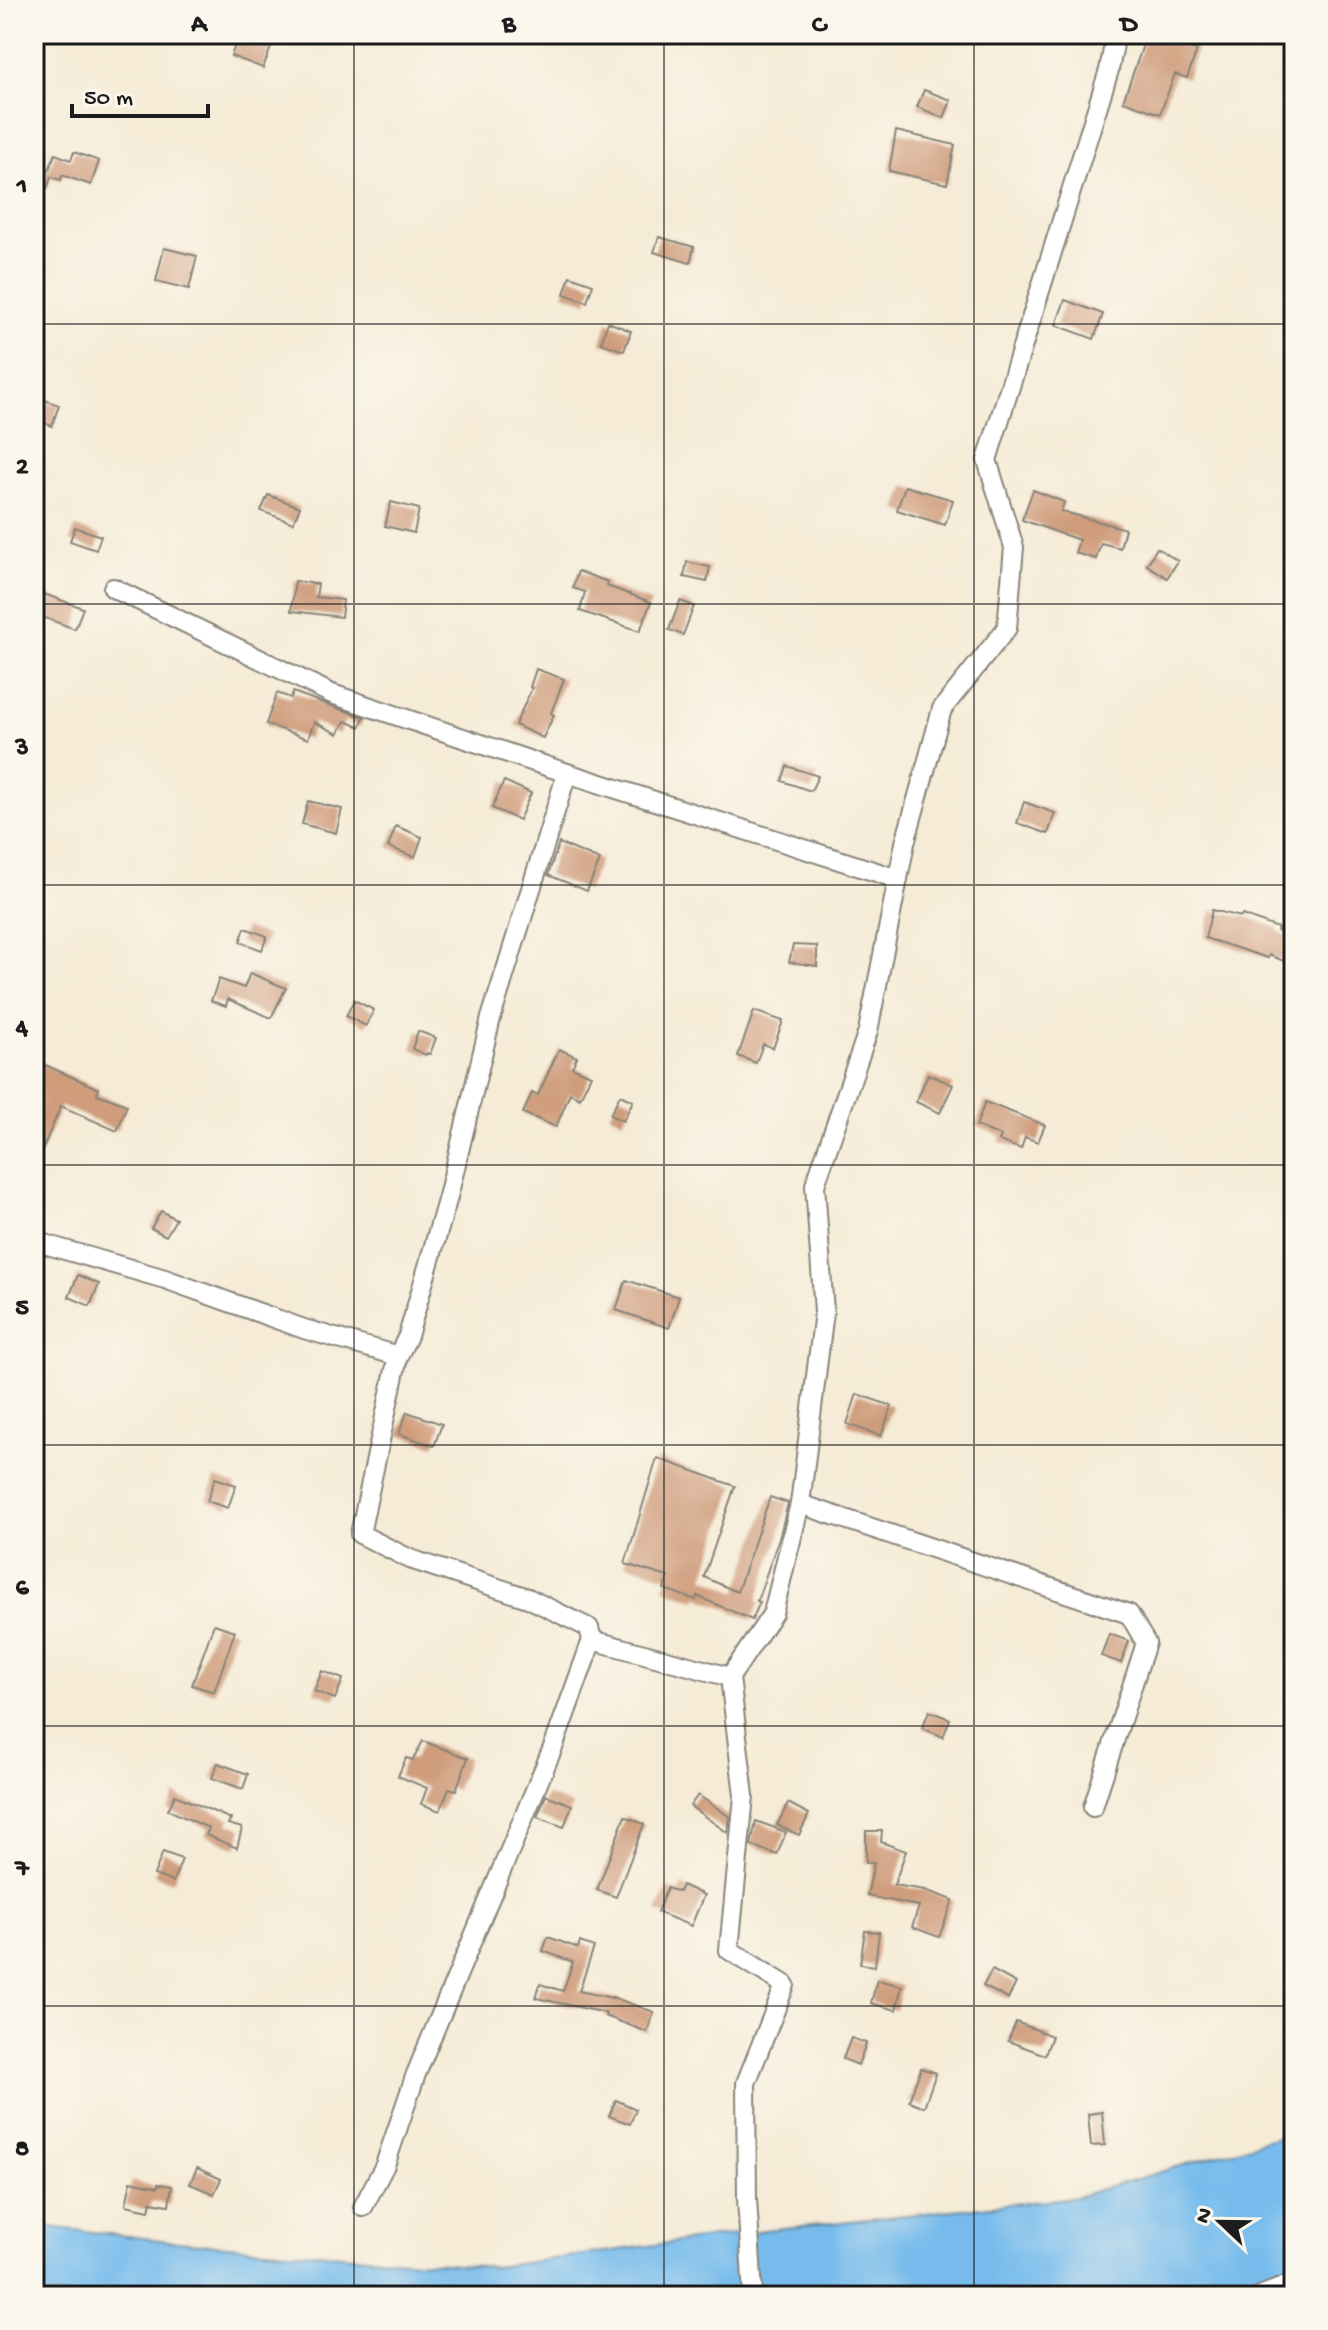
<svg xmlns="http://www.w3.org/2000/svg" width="1328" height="2330" viewBox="0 0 1328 2330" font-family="'Gochi Hand',sans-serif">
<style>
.water{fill:#76bbec;stroke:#496c84;stroke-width:2}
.building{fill:#cf9c7c}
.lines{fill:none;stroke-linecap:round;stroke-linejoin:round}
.minor-casing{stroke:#888479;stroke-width:22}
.minor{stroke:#fff;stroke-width:18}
.grid{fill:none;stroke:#1c1c1c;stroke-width:2;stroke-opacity:0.55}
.neatline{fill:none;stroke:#1c1c1c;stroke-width:3}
.grid-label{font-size:26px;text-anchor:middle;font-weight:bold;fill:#1c1c1c}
</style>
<rect width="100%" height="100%" fill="#fbf7ec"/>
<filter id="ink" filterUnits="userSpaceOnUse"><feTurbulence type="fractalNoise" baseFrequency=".0125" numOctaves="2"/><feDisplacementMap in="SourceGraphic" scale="16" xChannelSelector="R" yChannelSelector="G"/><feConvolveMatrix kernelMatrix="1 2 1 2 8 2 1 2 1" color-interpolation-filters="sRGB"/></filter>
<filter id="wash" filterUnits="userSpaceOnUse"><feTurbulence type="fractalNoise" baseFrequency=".006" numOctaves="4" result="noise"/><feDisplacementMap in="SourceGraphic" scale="32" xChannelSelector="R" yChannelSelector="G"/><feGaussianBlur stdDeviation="1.8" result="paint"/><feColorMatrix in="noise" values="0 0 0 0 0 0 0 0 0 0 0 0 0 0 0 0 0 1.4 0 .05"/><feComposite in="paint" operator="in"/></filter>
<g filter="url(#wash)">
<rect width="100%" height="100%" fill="#f5ebd6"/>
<path class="water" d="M1294,2132V2266L1201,2296H34V2225L178,2242L494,2267L765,2230L1076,2197Z"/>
<g id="blocks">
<g class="building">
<path d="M239,34H266L275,37L263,68L231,56Z"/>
<path d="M1147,34L1197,50L1187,78L1175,74L1160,114L1123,101Z"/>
<path d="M924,90L951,100L944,118L917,107Z"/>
<path d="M896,131L955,145L947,184L889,171Z"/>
<path d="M74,152L99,161L91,185L62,175L61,180L51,177L47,189L34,184V164L49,170L55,154L71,160Z"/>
<path d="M659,237L694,247L690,263L654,252Z"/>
<path d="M164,248L197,256L189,289L156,281Z"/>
<path d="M570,276L593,284L587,302L564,294Z"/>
<path d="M1065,300L1103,314L1094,339L1056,325Z"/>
<path d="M608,322L631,331L624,351L601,343Z"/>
<path d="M34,396L59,405L52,426L34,419Z"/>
<path d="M905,486L953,500L945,525L897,510Z"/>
<path d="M1033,490L1064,502L1061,511L1125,529L1120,548L1101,543L1096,559L1075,553L1079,540L1022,520Z"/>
<path d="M268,495L300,507L293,523L261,511Z"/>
<path d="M391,502L419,509L414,533L385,526Z"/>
<path d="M75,527L101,536L96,550L70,541Z"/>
<path d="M1157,548L1178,561L1167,578L1147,565Z"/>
<path d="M687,562L710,567L707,582L684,577Z"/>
<path d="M578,571L608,582L607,586L651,602L640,631L580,611L585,592L573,588Z"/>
<path d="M295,581L318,584L316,597L343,600L341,617L291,611Z"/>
<path d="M44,594L83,608L75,629L37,615Z"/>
<path d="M680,601L694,606L683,635L669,630Z"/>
<path d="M536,669L564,679L551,713L554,715L543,738L515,725L532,688L530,687Z"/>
<path d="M293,692L328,705L364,717L360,727L345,721L338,734L314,722L308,739L266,724L277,693L291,698Z"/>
<path d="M787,766L818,776L811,791L782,781Z"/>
<path d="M504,781L531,793L519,820L492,808Z"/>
<path d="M308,801L342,809L336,833L302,824Z"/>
<path d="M1024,802L1055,813L1048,834L1017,823Z"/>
<path d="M396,826L422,837L415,857L388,847Z"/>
<path d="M559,843L600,860L587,891L548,875Z"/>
<path d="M1212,910L1241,917L1242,915L1278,928L1277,931L1294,938V965L1269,955L1268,958L1205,938Z"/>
<path d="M245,928L267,936L262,950L240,942Z"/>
<path d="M793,945L817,946V966L789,962Z"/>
<path d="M250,973L286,988L271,1018L228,999L226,1006L211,1001L219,979L244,988Z"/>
<path d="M354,1000L374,1010L366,1026L346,1016Z"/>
<path d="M754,1011L783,1021L773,1048L763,1044L756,1063L738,1056Z"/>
<path d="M418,1031L436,1038L430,1054L427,1053L426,1055L412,1049Z"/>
<path d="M559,1049L577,1057L572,1067L591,1075L580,1098L570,1093L556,1127L523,1113L532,1093L538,1095Z"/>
<path d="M41,1063L99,1089L97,1094L127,1105L117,1131L61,1106L34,1169V1080Z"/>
<path d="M928,1074L953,1085L940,1113L916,1102Z"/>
<path d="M620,1095L633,1101L623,1121L610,1115Z"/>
<path d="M985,1102L1045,1125L1038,1142L1025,1137L1021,1149L999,1141L1001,1136L976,1126Z"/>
<path d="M161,1211L176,1219L166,1236L151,1228Z"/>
<path d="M78,1275L99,1284L90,1306L69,1297Z"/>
<path d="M626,1280L679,1297L669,1328L616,1310Z"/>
<path d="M857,1394L892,1406L881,1436L847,1424Z"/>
<path d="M407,1412L442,1424L434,1446L399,1434Z"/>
<path d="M657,1458L735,1486L704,1577L737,1592L770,1497L788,1503L780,1535L757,1601L760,1602L752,1620L697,1596L696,1600L664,1589L668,1577L625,1564Z"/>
<path d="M215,1478L236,1485L228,1508L207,1501Z"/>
<path d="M214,1624L235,1631L214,1692L192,1685Z"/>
<path d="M1109,1634L1129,1641L1121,1663L1101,1656Z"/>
<path d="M322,1671L343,1679L335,1699L314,1691Z"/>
<path d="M929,1711L950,1719L943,1737L922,1728Z"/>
<path d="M423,1741L468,1758L456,1790L449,1788L440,1811L421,1804L427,1788L398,1776L406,1758L413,1760Z"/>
<path d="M218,1763L248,1774L243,1789L212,1778Z"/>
<path d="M175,1795L231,1819L228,1824L242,1828L237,1848L206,1835L209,1828L168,1810Z"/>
<path d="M546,1795L572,1805L564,1827L537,1817Z"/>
<path d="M698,1795L730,1817L728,1833L690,1806Z"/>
<path d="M788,1803L809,1814L799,1835L777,1825Z"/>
<path d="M625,1816L644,1824L616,1897L597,1890Z"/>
<path d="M756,1821L786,1832L777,1855L751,1845Z"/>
<path d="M866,1831H882L881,1842L906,1851L894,1885L925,1890L953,1900L939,1937L912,1927L919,1906L867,1896L874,1863H866Z"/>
<path d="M163,1852L182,1859L173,1882L154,1875Z"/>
<path d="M682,1885L704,1895L691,1926L657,1912L667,1888L679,1892Z"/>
<path d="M865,1931L879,1932L875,1966L860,1964Z"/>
<path d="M548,1937L578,1948L580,1942L594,1947L579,1991L612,1998V1997L654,2012L647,2032L605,2016L606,2013L536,1998L540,1984L563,1991L573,1962L543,1951Z"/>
<path d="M992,1970L1016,1983L1008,1999L983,1986Z"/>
<path d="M877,1980L902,1986L896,2010L871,2003Z"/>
<path d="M1016,2022L1052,2036L1045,2055L1008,2041Z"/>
<path d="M851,2038L866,2043L858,2065L843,2059Z"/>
<path d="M921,2068L936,2073L924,2107L909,2101Z"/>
<path d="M616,2100L636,2109L630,2124L609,2116Z"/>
<path d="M1102,2112L1105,2145L1091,2146L1088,2114Z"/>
<path d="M197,2168L221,2179L214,2194L190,2184Z"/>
<path d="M131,2181L158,2187V2184L172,2186L169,2205L151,2202L149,2210L126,2205Z"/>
</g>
</g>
</g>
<g filter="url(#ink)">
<use href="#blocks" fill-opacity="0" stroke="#888479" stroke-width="2"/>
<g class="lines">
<g class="minor-casing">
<g id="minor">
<path d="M113,588L332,694L567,773L898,879"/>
<path d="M34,1241L165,1279L304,1329L398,1356"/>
<path d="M800,1504L1129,1614L1146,1643L1093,1807"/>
<path d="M592,1640L730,1677"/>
<path d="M363,2207L385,2165L416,2074L554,1745L592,1640L589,1628L528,1598L410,1559L360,1534L398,1356L408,1336L448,1197L491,1018L567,773"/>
<path d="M753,2296L747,2199L746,2083L785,1985L729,1950L744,1796L730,1677L773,1613L800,1504L824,1312L815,1185L868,1031L905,843L942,709L1007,628L1014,547L987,460L1109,70L1116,34"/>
<path d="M1260,2296L1294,2283"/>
</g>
</g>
<use href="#minor" class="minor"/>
</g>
</g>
<path class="grid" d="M354,34V2296M664,34V2296M974,34V2296M34,324H1294M34,604H1294M34,885H1294M34,1165H1294M34,1445H1294M34,1726H1294M34,2006H1294"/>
<rect width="1328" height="2330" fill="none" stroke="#fbf7ec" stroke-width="88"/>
<g transform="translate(1220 2222) rotate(292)" stroke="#fbf7ec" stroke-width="6" paint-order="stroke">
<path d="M0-6L14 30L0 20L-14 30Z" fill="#1c1c1c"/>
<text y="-12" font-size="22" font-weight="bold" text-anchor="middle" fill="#1c1c1c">N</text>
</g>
<path d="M72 104v12h136v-12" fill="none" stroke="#1c1c1c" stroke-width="4"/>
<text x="84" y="104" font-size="24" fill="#1c1c1c" stroke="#fbf7ec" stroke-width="6" paint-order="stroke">50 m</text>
<rect x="44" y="44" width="1240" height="2242" class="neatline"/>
<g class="grid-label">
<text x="199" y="31">A</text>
<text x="509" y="31">B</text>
<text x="819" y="31">C</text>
<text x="1129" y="31">D</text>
<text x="22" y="193">1</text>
<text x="22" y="473">2</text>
<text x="22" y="754">3</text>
<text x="22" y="1034">4</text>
<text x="22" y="1314">5</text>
<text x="22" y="1594">6</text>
<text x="22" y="1875">7</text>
<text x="22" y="2155">8</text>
</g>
</svg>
